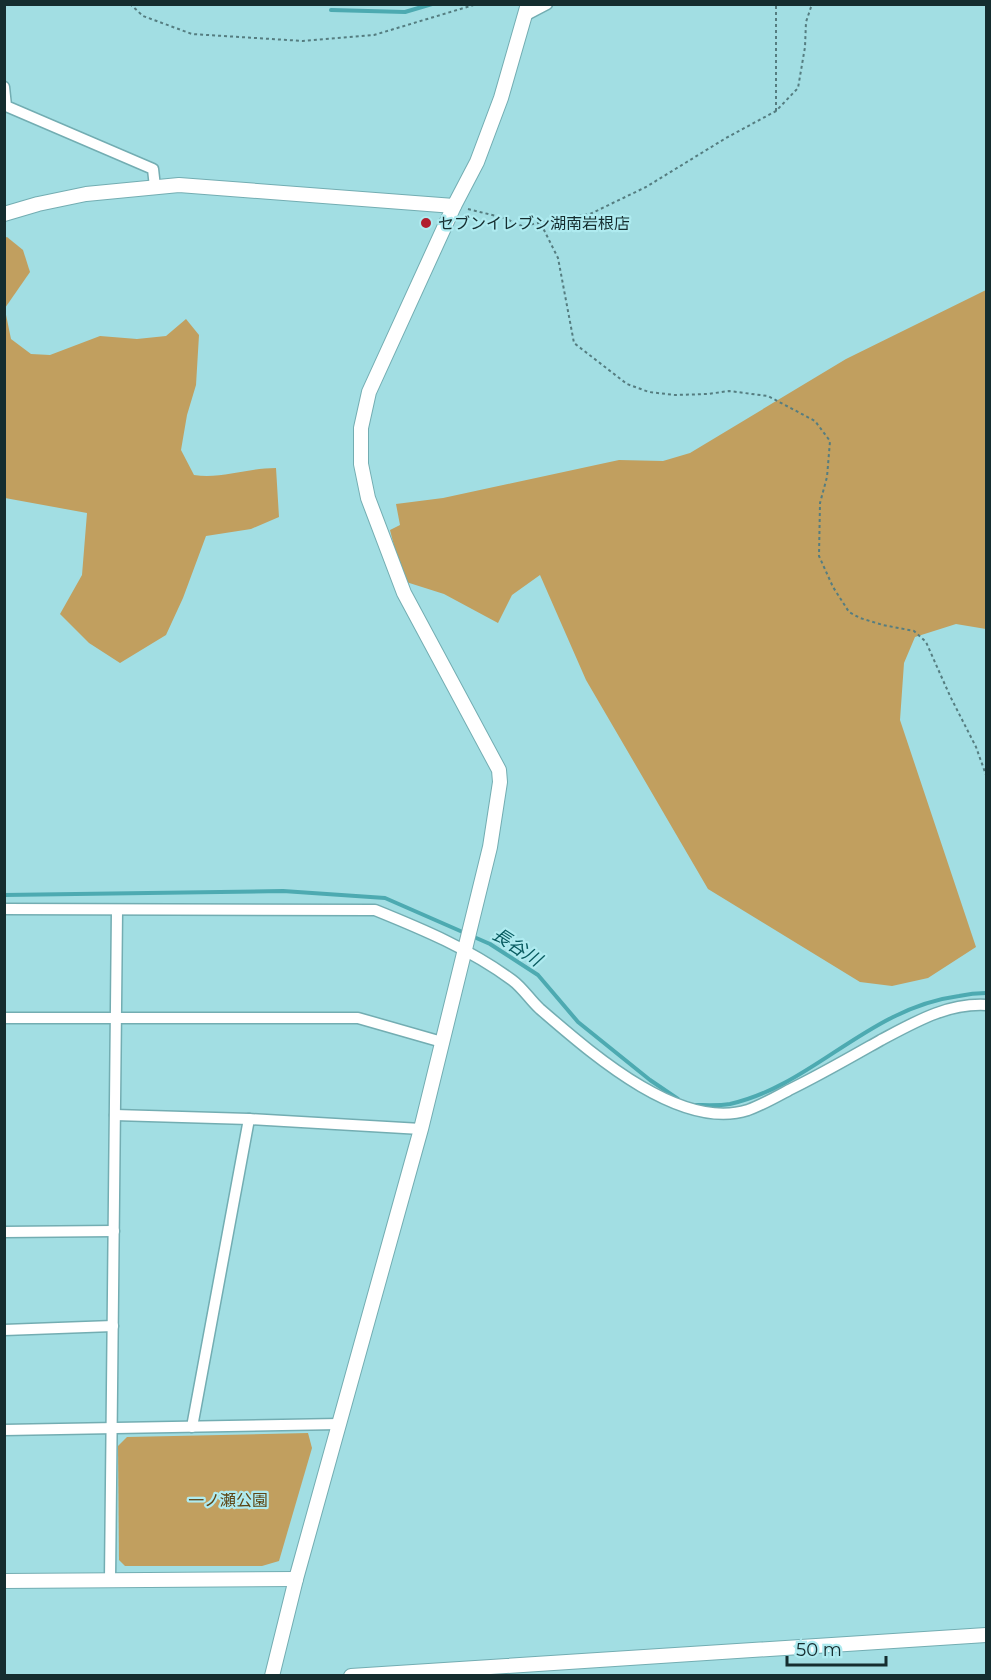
<svg xmlns="http://www.w3.org/2000/svg" width="991" height="1680" viewBox="0 0 991 1680" font-family="Montserrat,'Noto Sans JP',sans-serif">
<style>
.green{fill:#c19f5f}
.lines{fill:none;stroke-linecap:round;stroke-linejoin:round}
.stream{stroke:#4daab1;stroke-width:4}
.minor-casing{stroke:#73adb2;stroke-width:13}
.tertiary-casing{stroke:#73adb2;stroke-width:16}
.path{stroke:#557d80;stroke-width:2;stroke-dasharray:3 3;stroke-linecap:butt}
.minor{stroke:#fff;stroke-width:10}
.tertiary{stroke:#fff;stroke-width:14}
.poi-dot{fill:#b11e2e;stroke:#afebf0;stroke-width:2}
.labels{text-anchor:middle;stroke-width:4.5;stroke-linejoin:round;paint-order:stroke}
.poi-label{font-size:16px;fill:#152d2f;stroke:#afebf0;text-anchor:start}
.park-label{font-size:16px;fill:#5d4616;stroke:#afebf0}
.water-label{font-size:18px;font-style:italic;fill:#085b60;stroke:#afebf0}
</style>
<rect width="100%" height="100%" fill="#a2dee3"/>
<g class="green">
<path d="M7,237L23,250L30,272L5,308L4,238Z"/>
<path d="M986,290V629L956,624L915,637L904,663L900,720L976,947L928,978L892,986L860,982L708,889L586,680L540,575L512,595L498,623L444,594L403,581L390,530L400,525L396,504L443,498L619,460L663,461L690,453L846,359Z"/>
<path d="M5,310L11,339L31,354L50,355L100,336L137,339L166,336L186,319L199,335L196,385L187,415L181,450L194,475C222,479 248,468 276,468L279,517L251,529L206,536L183,598L166,635L120,663L89,643L60,614L82,575L87,513L5,498Z"/>
<path d="M308,1433L312,1448L279,1561L262,1566H125L119,1560L118,1446L127,1437Z"/>
</g>
<g class="lines">
<g class="stream">
<path d="M331,10L405,12L432,4"/>
<path d="M4,895L283,891L385,898L490,944L538,975L578,1022L650,1080L678,1099"/>
<path d="M693,1105C705,1105 718,1106 730,1104C814,1085 868,1008 959,996C968,994 977,993 986,993"/>
</g>
<g class="minor-casing">
<g id="minor">
<path d="M526,15L547,4"/>
<path d="M4,87L6,106L153,169L155,187"/>
<path d="M4,909L375,910C422,929 470,949 512,980C523,988 530,1000 540,1009C589,1051 679,1132 748,1110C762,1105 776,1097 789,1090C820,1075 851,1057 881,1040C915,1022 947,1003 986,1005"/>
<path d="M4,1018H358L442,1042"/>
<path d="M115,1115L249,1119L421,1129"/>
<path d="M4,1232L114,1231"/>
<path d="M4,1330L113,1326"/>
<path d="M192,1427L249,1119"/>
<path d="M4,1430L339,1424"/>
<path d="M110,1580L117,911"/>
</g>
</g>
<g class="tertiary-casing">
<g id="tertiary">
<path d="M4,214L38,204L86,194L179,185L454,206"/>
<path d="M4,1581L296,1579"/>
<path d="M272,1676L296,1579L421,1129L490,847L500,782L499,770L404,593L368,498L361,464V428L369,392L454,206L477,162L501,98L528,4"/>
<path d="M351,1676L986,1635"/>
</g>
</g>
<g class="path">
<path d="M130,4L143,16L192,34L303,41L374,35L477,4"/>
<path d="M776,111V4"/>
<path d="M468,209L504,218L522,226L590,214L646,187L726,138L776,111L798,88L805,47L806,22L812,4"/>
<path d="M541,224L558,258L574,343L627,384L649,392L675,395L708,394L729,391L768,396L815,421L830,441L827,477L820,503L819,556L833,587L849,612L860,618L883,625L914,631L926,642L950,696L976,747L986,775"/>
</g>
<use href="#minor" class="minor"/>
<use href="#tertiary" class="tertiary"/>
</g>
<circle class="poi-dot" cx="426" cy="223" r="6"/>
<g class="labels">
<g class="poi-label">
<text x="438" y="229">セブンイレブン湖南岩根店</text>
</g>
<g class="park-label">
<text x="228" y="1506">一ノ瀬公園</text>
</g>
<g class="water-label">
<text transform="translate(517 947) rotate(33)" y="6">長谷川</text>
</g>
</g>
<rect width="991" height="1680" fill="none" stroke="#152d2f" stroke-width="12"/>
<path d="M787 1656v9h99v-9" fill="none" stroke="#152d2f" stroke-width="3"/>
<text x="796" y="1656" font-size="18" fill="#152d2f" stroke="#afebf0" stroke-width="4.5" paint-order="stroke">50 m</text>
</svg>
